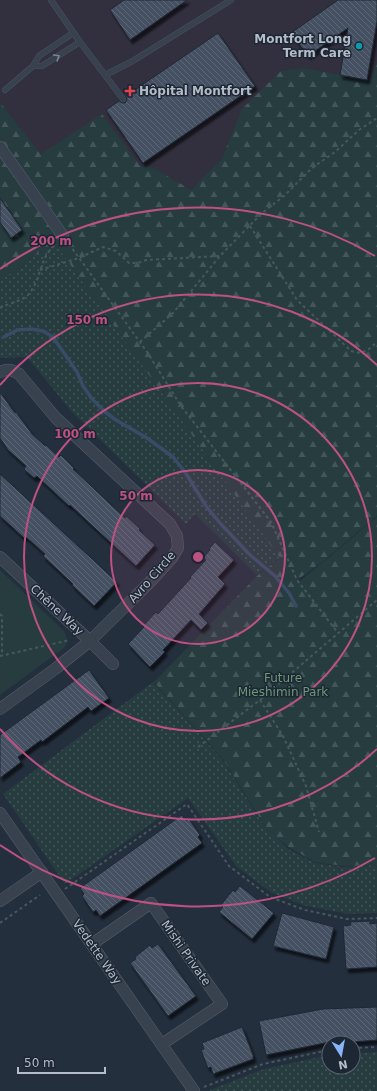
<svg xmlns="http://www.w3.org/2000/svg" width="377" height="1091" viewBox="0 0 377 1091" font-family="'DejaVu Sans',sans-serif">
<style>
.medical{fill:#32303f}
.grass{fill:url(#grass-dots)}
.forest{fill:url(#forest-firs)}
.green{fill:#263c3f}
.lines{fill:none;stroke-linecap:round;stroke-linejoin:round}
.stream{stroke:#394c67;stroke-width:3.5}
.building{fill:url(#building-back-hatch);stroke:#1f2835;filter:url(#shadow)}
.service-casing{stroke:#565f6c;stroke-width:6}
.minor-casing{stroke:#565f6c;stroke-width:12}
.path{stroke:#44595c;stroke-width:2;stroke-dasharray:3 3;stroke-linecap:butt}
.service{stroke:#38414e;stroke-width:5.5}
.minor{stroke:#38414e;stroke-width:11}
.oneway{stroke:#7c8592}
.ring{fill:none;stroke:#bd5182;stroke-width:2}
.culture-dot{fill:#0f9aa8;stroke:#1d2633;stroke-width:1.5}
.health-dot{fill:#e0444e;stroke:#1d2633;stroke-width:1.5}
.labels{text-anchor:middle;stroke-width:3;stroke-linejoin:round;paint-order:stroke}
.poi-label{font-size:12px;font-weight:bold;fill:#b4bcc9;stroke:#1d2633;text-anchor:end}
.street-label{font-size:12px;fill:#b4bcc9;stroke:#1d2633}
.park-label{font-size:12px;fill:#6b9a76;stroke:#1d2633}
.centre{fill:#bd5182;stroke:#1d2633;stroke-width:2}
.ring-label{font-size:12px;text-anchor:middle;font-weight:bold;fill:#bd5182;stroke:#1d2633;stroke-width:3;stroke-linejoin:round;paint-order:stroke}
</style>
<defs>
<pattern id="grass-dots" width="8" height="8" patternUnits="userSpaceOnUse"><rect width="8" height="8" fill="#263c3f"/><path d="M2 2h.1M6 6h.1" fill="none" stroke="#435659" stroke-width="1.8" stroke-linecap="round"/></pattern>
<pattern id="forest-firs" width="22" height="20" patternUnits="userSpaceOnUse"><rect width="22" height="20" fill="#263c3f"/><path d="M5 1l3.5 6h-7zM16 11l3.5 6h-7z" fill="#435659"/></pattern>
<pattern id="building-back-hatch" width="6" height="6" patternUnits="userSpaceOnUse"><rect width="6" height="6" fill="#455162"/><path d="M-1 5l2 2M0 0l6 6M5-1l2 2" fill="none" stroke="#5d6877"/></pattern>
<filter id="shadow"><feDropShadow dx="2.5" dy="4" stdDeviation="1" flood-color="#0009"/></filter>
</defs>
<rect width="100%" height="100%" fill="#242f3e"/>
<path class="medical" d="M0,0H377V62L370,82L304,68L242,109L222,158L191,190L154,168L140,166L102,115L41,154L0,102Z"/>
<g class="grass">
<path d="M54,242L280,557L257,575L195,514L186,524L72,412L27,357L0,358V281Z"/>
<path d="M153,682L222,759L263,824L288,849L315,863L343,867L377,865V913L349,914L306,906L272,893L236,866L188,798L65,884L3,794Z"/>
<path d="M377,1052V1091H210V1090L264,1069L329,1055V1067H353V1053Z"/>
</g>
<path class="forest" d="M377,62V516L322,562L297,580L298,583L377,517V865L343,866L315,862L290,848L274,835L263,823L223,759L154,682L258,575L280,558L54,242L0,281V102L41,154L102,114L140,166L154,168L191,190L222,158L242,109L281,71L304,68L370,81Z"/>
<path class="green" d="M0,570L64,631L68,641L64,648L0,695Z"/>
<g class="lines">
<path class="stream" d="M4,337L17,330L31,329L43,331L53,337L77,372L83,386L92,399L105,412L116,420L147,438L173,457L185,472L206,506L220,523L249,554L275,576L289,593L296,606"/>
</g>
<g class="building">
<path d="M124,0H187L130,40L110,10Z"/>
<path d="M338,0H377V21L367,80L340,75L348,28L308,56L291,33Z"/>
<path d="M218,33L255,86L143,163L106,110L119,101L122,103H125L127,100L126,96Z"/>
<path d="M0,198L22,230L11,238L0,222Z"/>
<path d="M0,392L15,413L16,412L32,434L45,446L46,445L59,457L61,455L74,468L73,469L125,518L126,516L140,529L139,530L155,545L136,566L70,505L69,506L37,476L34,478L24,469L26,466L8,450L0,438Z"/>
<path d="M0,474L117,582L94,606L72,585L73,584L43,556L45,554L25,536L24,538L0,516Z"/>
<path d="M215,542L234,560L218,577L225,584L199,614L208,623L201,630L191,620L163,650L165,652L150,667L128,644L144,627L143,626L156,612L158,614L191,578L190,577L206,560L203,558L210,550L209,549Z"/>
<path d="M89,670L109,698L91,711L88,707L42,742L41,740L18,757L21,762L0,778V735Z"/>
<path d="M182,815L186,821L189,819L193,825L200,835L198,837L202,843L100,916L96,910L93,912L82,896L84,894L80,888Z"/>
<path d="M240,886L274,913L252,939L219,912L223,907L221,905L233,890L235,892Z"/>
<path d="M282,913L334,927L326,959L273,946Z"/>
<path d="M370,921V924L377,923V967L346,969L343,926L351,925L350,922Z"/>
<path d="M158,944L196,996L168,1016L130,963L136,959L135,957L150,945L152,948Z"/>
<path d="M377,1007V1040L340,1043L339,1040L266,1055L259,1021L323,1009Z"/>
<path d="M242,1027L253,1055V1059L213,1074L211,1067L208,1068L204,1058L201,1050L204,1049L202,1043Z"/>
</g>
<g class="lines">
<g class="service-casing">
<g id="service">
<path d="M51,0L80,42L123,99"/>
<path d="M33,66H42L80,42"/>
<path d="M105,75L131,62L231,0"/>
<path d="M5,90L33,66L39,56L73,33"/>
</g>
</g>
<g class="minor-casing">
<g id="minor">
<path d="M0,147L63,236"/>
<path d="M0,372C8,368 12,370 19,374L56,418L170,524L177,536L178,548L172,558L151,581L90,641L55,669L0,709"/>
<path d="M0,557L90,641L113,664"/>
<path d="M0,813L194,1091"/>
<path d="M0,901L42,872"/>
<path d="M92,944L151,903L222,1004L162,1044"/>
</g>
</g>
<g class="path">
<path d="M250,226L297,300L351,351L360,353L368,350L377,342"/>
<path d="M69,244L147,352L181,406L271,522L297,580L338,633"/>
<path d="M40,270L79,258L103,247L116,251L129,263H138L146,260L220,256L262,213L284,196L312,168L335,152L359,130L377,118"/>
<path d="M0,308C9,303 20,302 28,295C42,279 39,257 56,244"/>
<path d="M140,342L173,313L220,256"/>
<path d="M0,614L2,616V656"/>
<path d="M0,656L70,640"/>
<path d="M260,700L283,736L306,786L319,832"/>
<path d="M198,747L260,700L377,600"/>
<path d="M65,889L187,804L229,866L270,897L305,910L347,919L377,918"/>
<path d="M0,923L40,895"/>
<path d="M353,1048L377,1047"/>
<path d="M204,1087L263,1064L329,1050"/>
</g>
<use href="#service" class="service"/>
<use href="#minor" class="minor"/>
</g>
<defs><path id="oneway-chevron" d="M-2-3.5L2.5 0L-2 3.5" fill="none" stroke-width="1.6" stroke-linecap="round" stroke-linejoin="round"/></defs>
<use class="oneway" href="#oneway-chevron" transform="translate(57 57) rotate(-31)"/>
<circle cx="198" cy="557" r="87" fill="#bd5182" fill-opacity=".12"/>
<g class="ring">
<circle cx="198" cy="557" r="87"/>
<circle cx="198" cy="557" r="174"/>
<path d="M377 749A262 262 0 0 1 0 729M0 385A262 262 0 0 1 377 365"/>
<path d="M375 858A349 349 0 0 1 0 845M0 269A349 349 0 0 1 375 256"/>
</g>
<circle class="culture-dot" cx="359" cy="46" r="4"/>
<path class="health-dot" d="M128 85h4v4h4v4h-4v4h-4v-4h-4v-4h4z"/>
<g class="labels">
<g class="poi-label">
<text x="351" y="43">Montfort Long<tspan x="351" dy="14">Term Care</tspan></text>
<text x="139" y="95" text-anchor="start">Hôpital Montfort</text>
</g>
<g class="street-label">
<text transform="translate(152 577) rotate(-49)" y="4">Avro Circle</text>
<text transform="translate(57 610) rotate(43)" y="4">Chêne Way</text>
<text transform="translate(97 952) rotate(55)" y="4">Vedette Way</text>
<text transform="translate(186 953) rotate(55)" y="4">Mishi Private</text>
</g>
<g class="park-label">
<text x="283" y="682">Future<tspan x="283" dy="14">Mieshimin Park</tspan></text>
</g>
</g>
<circle cx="198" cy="557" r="6" class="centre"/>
<g class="ring-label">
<text x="51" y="245">200 m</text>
<text x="87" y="324">150 m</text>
<text x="75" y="438">100 m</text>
<text x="136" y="500">50 m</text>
</g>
<g transform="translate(341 1055) rotate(169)"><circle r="19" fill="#1d2633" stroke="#59626f"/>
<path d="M0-3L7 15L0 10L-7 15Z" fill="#8ab4f8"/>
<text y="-6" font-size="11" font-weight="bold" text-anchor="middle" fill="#b4bcc9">N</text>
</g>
<path d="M18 1067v6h87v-6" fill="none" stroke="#b4bcc9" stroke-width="2"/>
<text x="24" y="1067" font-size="12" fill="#b4bcc9" stroke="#1d2633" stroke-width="3" paint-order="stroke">50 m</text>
</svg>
